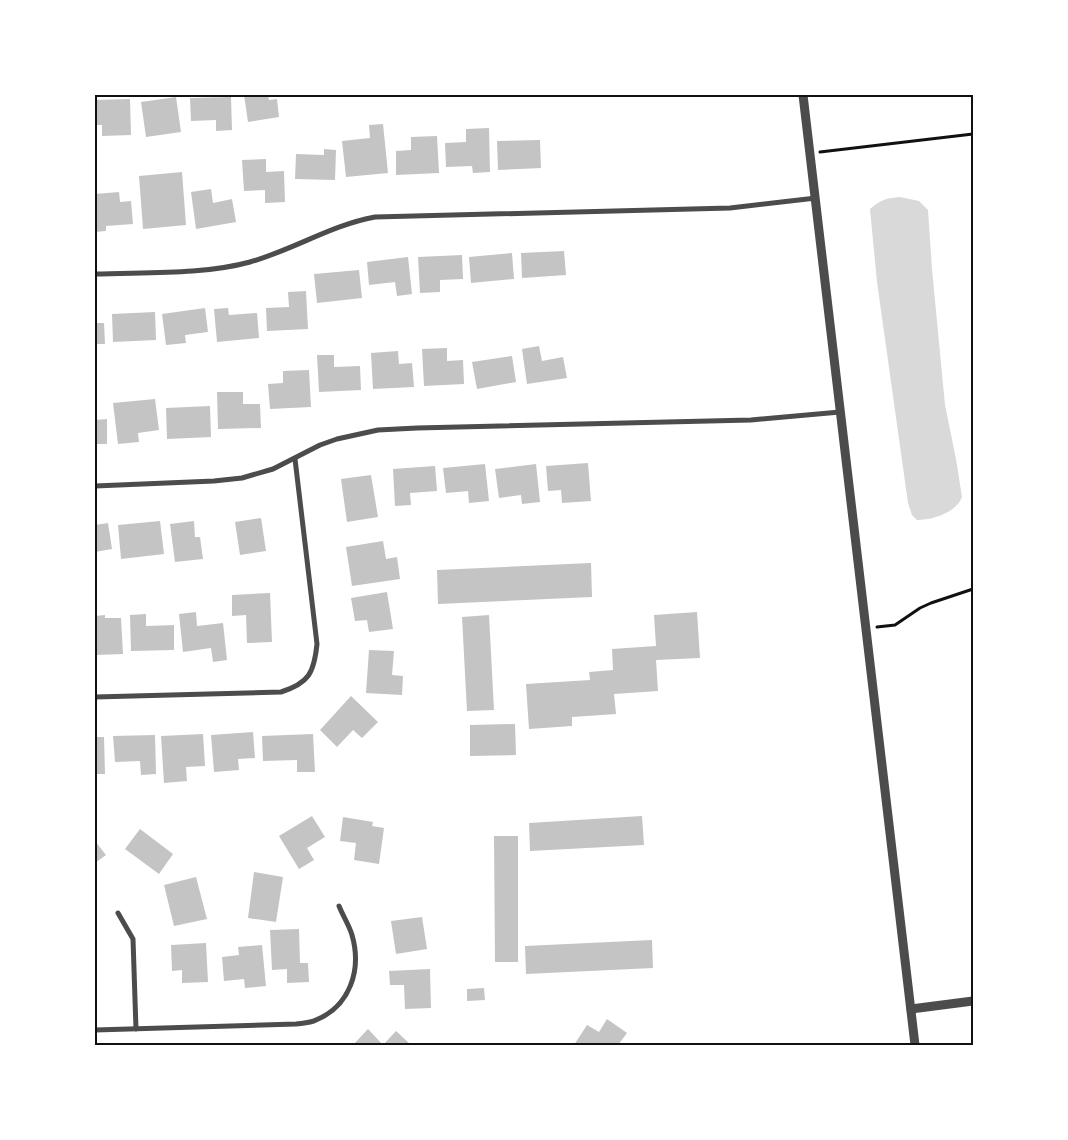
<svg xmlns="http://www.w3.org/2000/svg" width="1068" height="1140" viewBox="0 0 1068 1140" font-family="'Exo 2',sans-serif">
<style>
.water{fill:#d9d9d9}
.building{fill:#c4c4c4}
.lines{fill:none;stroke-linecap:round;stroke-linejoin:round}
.path{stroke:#111;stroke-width:3}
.minor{stroke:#4c4c4c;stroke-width:5}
.tertiary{stroke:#4c4c4c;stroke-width:9}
.neatline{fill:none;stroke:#111;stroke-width:2}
</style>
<rect width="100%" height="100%" fill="#fff"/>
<path class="water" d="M900,197L919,201L928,210L932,269L945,405L956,459L962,497C956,513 932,520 917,520L912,515L908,503L877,282L870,209C880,200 887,198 900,197Z"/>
<g class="building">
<path d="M244,95H268L269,100L277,99L279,117L248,122Z"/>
<path d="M176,97L181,132L146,137L141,102Z"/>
<path d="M231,97L232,130L216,131V120L191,121L190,98Z"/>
<path d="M130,99L131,135L102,136V125H95V100Z"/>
<path d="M383,124L388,173L346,177L342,141L370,138L369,125Z"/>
<path d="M489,128L490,172L473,173L472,166L446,167L445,143L466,142V129Z"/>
<path d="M437,136L439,173L396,175V151L411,150V137Z"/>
<path d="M540,140L541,168L498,170L497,141Z"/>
<path d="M324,149L336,150L335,180L295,179L296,154L324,155Z"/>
<path d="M266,159V172L284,171L285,202L265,203V190L244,191L242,160Z"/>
<path d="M182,172L186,225L143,229L139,176Z"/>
<path d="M211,189L213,203L232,199L236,222L196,229L191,192Z"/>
<path d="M119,192L120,202L131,201L133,224L106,226V231L95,232V194Z"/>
<path d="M564,251L566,275L522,278L521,253Z"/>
<path d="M512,253L514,279L471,283L469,257Z"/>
<path d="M462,255L463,279L440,280V292L420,293L418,257Z"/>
<path d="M408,257L412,294L397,296L395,282L369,285L367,262Z"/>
<path d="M359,270L362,298L317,303L314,274Z"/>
<path d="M306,291L308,329L267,331L266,308L289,307L288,292Z"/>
<path d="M205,308L208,332L185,335L186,343L166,345L162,314Z"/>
<path d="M228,308L229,315L257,313L259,338L217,342L214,309Z"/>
<path d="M155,312L156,340L113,342L112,314Z"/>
<path d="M95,323H104L105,344H95Z"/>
<path d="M539,346L542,361L563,357L567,378L527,384L522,349Z"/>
<path d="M447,348V361L463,360L464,384L424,386L422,349Z"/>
<path d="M398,351L399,364L412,363L414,387L373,389L371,353Z"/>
<path d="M317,355H334V367L360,366L361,390L319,392Z"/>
<path d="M512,356L516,382L477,389L472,362Z"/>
<path d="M309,370L311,407L270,409L268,384L283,383V371Z"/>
<path d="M217,392H243V404H260L261,428L218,429Z"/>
<path d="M155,399L159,430L138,433L139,442L118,444L113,403Z"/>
<path d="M210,406L211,437L167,439L166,408Z"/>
<path d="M107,419V444H95V420Z"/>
<path d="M588,463L591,501L562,503L561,490L548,491L546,466Z"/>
<path d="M485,464L489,501L469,503L468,491L446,493L443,468Z"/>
<path d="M536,464L540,502L522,504L521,495L499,498L495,469Z"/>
<path d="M435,466L437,491L410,493L411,505L395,506L393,469Z"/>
<path d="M371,475L378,517L347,522L341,479Z"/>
<path d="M261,518L266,551L240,555L235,522Z"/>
<path d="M160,521L164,554L121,559L118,525Z"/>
<path d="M194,521L195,537H200L203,559L175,562L170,524Z"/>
<path d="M108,523L112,549L95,552V525Z"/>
<path d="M383,541L386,559L397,557L400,579L352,586L346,547Z"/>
<path d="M591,563L592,597L438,604L437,570Z"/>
<path d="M387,592L393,629L369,632L367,620L355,621L351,598Z"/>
<path d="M270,593L272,642L247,643L246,615L232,616V595Z"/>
<path d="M196,612L197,626L223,623L227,660L213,662L211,648L183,652L179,614Z"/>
<path d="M697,612L700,658L656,660L658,691L614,694L616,714L572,717V726L529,729L526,684L590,680L589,672L613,670L612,649L656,646L654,615Z"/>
<path d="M146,614V626L174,625V650L131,651L130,615Z"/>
<path d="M105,615V618H121L123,654L95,655V616Z"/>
<path d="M489,615L494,710L467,711L462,617Z"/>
<path d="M369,650L394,651L392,675L403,676L402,695L366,693Z"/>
<path d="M351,696L378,722L362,738L353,730L337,747L320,730Z"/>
<path d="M515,724L516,755L470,756V725Z"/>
<path d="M253,732L255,758L238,759L239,770L214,772L211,735Z"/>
<path d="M203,734L205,766L186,767L187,781L164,783L161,736Z"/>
<path d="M313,734L315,772H297V760L263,761L262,736Z"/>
<path d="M155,735L156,774L141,775L140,761L115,762L113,736Z"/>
<path d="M95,737H104L105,774H95Z"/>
<path d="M312,816L325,837L307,848L314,860L299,869L279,836Z"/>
<path d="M642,816L644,845L530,851L529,823Z"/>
<path d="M343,817L373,822L372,826L384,828L379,864L354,860L356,843L340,841Z"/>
<path d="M140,829L173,854L159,874L125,849Z"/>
<path d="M494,836H518V962H495Z"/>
<path d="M95,841L106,855L95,863Z"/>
<path d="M254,872L283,877L276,922L248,918Z"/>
<path d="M196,877L207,919L174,926L164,885Z"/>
<path d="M422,917L427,949L396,954L391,921Z"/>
<path d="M299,929L300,963H308L309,982L287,983V969L272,970L270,930Z"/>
<path d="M652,940L653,968L526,974L525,946Z"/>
<path d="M206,943L208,982L182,983V970L172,971L171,945Z"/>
<path d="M262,945L266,986L245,988L244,979L224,981L222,957L239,955L238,947Z"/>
<path d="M430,969L431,1008L405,1009L404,985H390L389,971Z"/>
<path d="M484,988L485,1000L467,1001V989Z"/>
<path d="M607,1019L627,1033L618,1045H574L587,1025L599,1032Z"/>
<path d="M368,1029L383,1045L396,1031L411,1045H353Z"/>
</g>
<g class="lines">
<g class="path">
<path d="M820,152L973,134"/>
<path d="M877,627L895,625L920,608L931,603L973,589"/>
</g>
<g class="minor">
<path d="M95,274C144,272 203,275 250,262C293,250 331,225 375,217L730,208L816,198"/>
<path d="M95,486L214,481L242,478L273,469L320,445L337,439L378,430L417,428L751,420L840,412"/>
<path d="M95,697L281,692C309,683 314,673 317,644L295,459"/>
<path d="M118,913L133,939L136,1029"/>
<path d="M95,1030L296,1024C303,1023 310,1023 316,1020C350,1006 362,970 352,935C349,925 343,916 339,906"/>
</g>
<g class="tertiary">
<path d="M803,95L915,1045"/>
<path d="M911,1009L973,1001"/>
</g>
</g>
<rect width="1068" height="1140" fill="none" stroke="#ffffff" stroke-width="192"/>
<rect x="96" y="96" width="876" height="948" class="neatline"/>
</svg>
